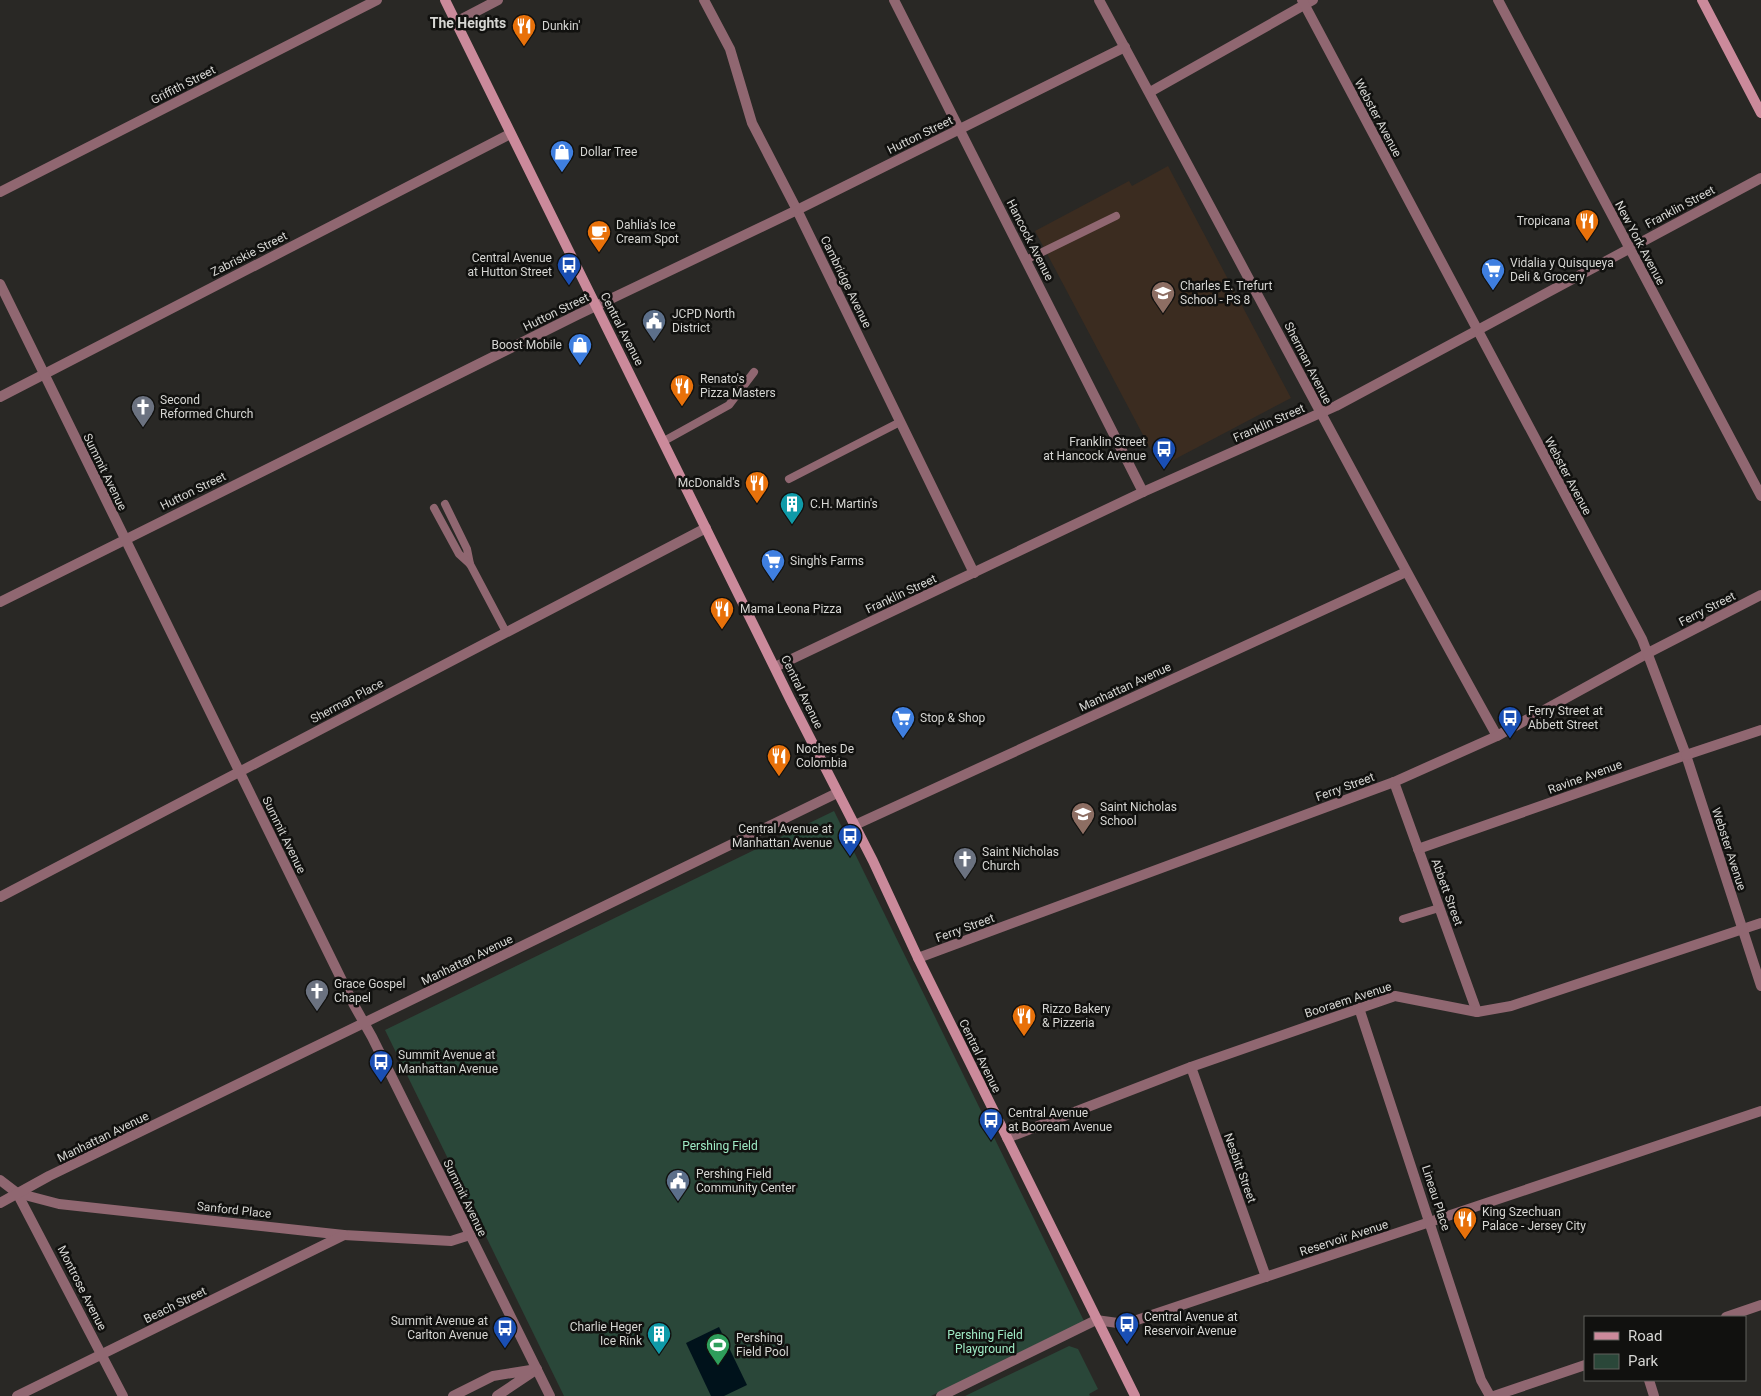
<svg xmlns="http://www.w3.org/2000/svg" width="1761" height="1396" viewBox="0 0 1761 1396" font-family="Roboto,sans-serif">
<style>
.education{fill:#3b2c20}
.green{fill:#2a4739}
.water{fill:#00121b}
.lines{fill:none;stroke-linecap:round;stroke-linejoin:round}
.service{stroke:#906771;stroke-width:8}
.minor{stroke:#906771;stroke-width:10}
.tertiary{stroke:#906771;stroke-width:10}
.secondary{stroke:#cb8a9b;stroke-width:10}
.labels{text-anchor:middle;stroke-width:5;stroke-linejoin:round;paint-order:stroke}
.poi-label{font-size:12px;fill:#d6d6d3;stroke:#11110f;text-anchor:start}
.street-label{font-size:12px;fill:#d6d6d3;stroke:#11110f}
.park-label{font-size:12px;fill:#9febc5;stroke:#11110f}
.neighbourhood-label{font-size:14px;font-weight:bold;fill:#d6d6d3;stroke:#11110f}
</style>
<rect width="100%" height="100%" fill="#292825"/>
<path class="education" d="M1168,166L1291,398L1160,467L1035,231L1129,181L1132,186Z"/>
<g class="green">
<path d="M834,811L1084,1321L931,1396H564L385,1030Z"/>
<path d="M1069,1346L1078,1349L1098,1389L1089,1394L1090,1396H965Z"/>
</g>
<path class="water" d="M719,1327L747,1385L724,1396H711L686,1343Z"/>
<g class="lines">
<g class="service">
<path d="M1026,260L1116,216"/>
<path d="M664,441L729,405L754,372"/>
<path d="M789,479L900,422"/>
<path d="M445,504L467,549L470,564"/>
<path d="M434,508L459,554L470,564L506,632"/>
<path d="M1403,919L1439,908"/>
</g>
<g class="minor">
<path d="M704,0L730,49L752,123L797,210L974,573"/>
<path d="M894,0L1143,492"/>
<path d="M1099,0C1232,245 1361,492 1497,736"/>
<path d="M456,22L498,0"/>
<path d="M1150,92L1313,0"/>
<path d="M0,192L377,0"/>
<path d="M0,397L510,134"/>
<path d="M0,602L577,315L797,210L1125,47"/>
<path d="M775,667L1143,492L1336,406L1761,178"/>
<path d="M1394,782L1477,1012"/>
<path d="M855,825L1406,572"/>
<path d="M1418,849L1686,755"/>
<path d="M0,897L706,528"/>
<path d="M918,958L1394,782L1497,736L1648,653L1761,595"/>
<path d="M1359,1008L1481,1380L1490,1396"/>
<path d="M1191,1067L1266,1277"/>
<path d="M1007,1138L1191,1067L1395,996L1477,1012L1511,1006L1761,923"/>
<path d="M0,1180L17,1193L59,1204L344,1235L451,1241L470,1235"/>
<path d="M17,1193L123,1396"/>
<path d="M17,1396L344,1235"/>
<path d="M453,1396L493,1376L537,1369L497,1396"/>
<path d="M941,1396L1096,1320"/>
</g>
<g class="tertiary">
<path d="M1302,0L1642,639L1686,755L1761,986"/>
<path d="M1498,0L1761,496"/>
<path d="M0,284L354,1005L372,1037L550,1396"/>
<path d="M1686,755L1761,730"/>
<path d="M0,1203L49,1176L837,793"/>
<path d="M1726,1317L1761,1305"/>
<path d="M1096,1320L1125,1324L1761,1111"/>
<path d="M1649,1380L1654,1396"/>
<path d="M1494,1396L1585,1365"/>
</g>
<g class="secondary">
<path d="M445,0L790,699L873,861L918,958L1135,1396"/>
<path d="M1702,0L1761,113"/>
</g>
</g>
<defs>
<g id="restaurant-pin" transform="scale(1.25)"><path d="M0 17L-7.5 6A9.5 9.5 0 1 1 7.5 6Z" fill="#e8710a" stroke="#11110f"/><path d="M-5-6h1v4h1v-4h1v4h1v-4h1v5L-1.5 .5V6h-2V.5L-5-1ZM5-6V6H3V1.5H1.5Q1.5-4 5-6Z" fill="#fff"/></g>
<g id="shop-pin" transform="scale(1.25)"><path d="M0 17L-7.5 6A9.5 9.5 0 1 1 7.5 6Z" fill="#3f7fe0" stroke="#11110f"/><path d="M-5-2.5h2.3a2.7 3.5 0 0 1 5.4 0H5L5.5 6h-11ZM-1.5-2.5h3a1.5 2.3 0 0 0-3 0Z" fill="#fff"/></g>
<g id="cafe-pin" transform="scale(1.25)"><path d="M0 17L-7.5 6A9.5 9.5 0 1 1 7.5 6Z" fill="#e8710a" stroke="#11110f"/><path d="M-5.5-4.5H6V0H3Q3 3.5 0 3.5H-2.5Q-5.5 3.5-5.5 0ZM3-3.2v2h1.7v-2ZM-6 4.5H4V6H-6Z" fill="#fff"/></g>
<g id="bus-pin" transform="scale(1.25)"><path d="M0 17L-7.5 6A9.5 9.5 0 1 1 7.5 6Z" fill="#1a4fb4" stroke="#11110f"/><path d="M-5-6H5V4H4V6H2V4H-2V6H-4V4H-5ZM-3.5-4V0h7V-4ZM-3.5 1.2v1.5H-2V1.2ZM2 1.2v1.5H3.5V1.2Z" fill="#fff"/></g>
<g id="supermarket-pin" transform="scale(1.25)"><path d="M0 17L-7.5 6A9.5 9.5 0 1 1 7.5 6Z" fill="#3f7fe0" stroke="#11110f"/><path d="M-6-5.5h2.5l.6 2H6L4.5 2H-2.5L-4.4-4H-6ZM-1.5 3.2a1.3 1.3 0 1 0 .1 0ZM3 3.2a1.3 1.3 0 1 0 .1 0Z" fill="#fff"/></g>
<g id="school-pin" transform="scale(1.25)"><path d="M0 17L-7.5 6A9.5 9.5 0 1 1 7.5 6Z" fill="#8d6e63" stroke="#11110f"/><path d="M0-5L7-2L0 1L-7-2ZM-4 1L0 2.5L4 1V4Q0 6-4 4Z" fill="#fff"/></g>
<g id="civic-pin" transform="scale(1.25)"><path d="M0 17L-7.5 6A9.5 9.5 0 1 1 7.5 6Z" fill="#5c6f8a" stroke="#11110f"/><path d="M-.6-6.5H3V-4.5H.6V-3L4-1V1h2V6H-6V1h2V-1L-.6-3ZM-1.2 2.5V6h2.4V2.5Z" fill="#fff"/></g>
<g id="church-pin" transform="scale(1.25)"><path d="M0 17L-7.5 6A9.5 9.5 0 1 1 7.5 6Z" fill="#6b7280" stroke="#11110f"/><path d="M-1.2-6h2.4v3.5h3.3v2.4h-3.3V6h-2.4V-.1h-3.3v-2.4h3.3Z" fill="#fff"/></g>
<g id="building-pin" transform="scale(1.25)"><path d="M0 17L-7.5 6A9.5 9.5 0 1 1 7.5 6Z" fill="#0f9aa8" stroke="#11110f"/><path d="M-4-6H4V6H1V3H-1V6H-4ZM-2.5-4.3h1.7v1.8h-1.7ZM.8-4.3h1.7v1.8H.8ZM-2.5-1h1.7V.8h-1.7ZM.8-1h1.7V.8H.8Z" fill="#fff"/></g>
<g id="stadium-pin" transform="scale(1.25)"><path d="M0 17L-7.5 6A9.5 9.5 0 1 1 7.5 6Z" fill="#2e9e5b" stroke="#11110f"/><path d="M0-5a6.5 5 0 1 0 0 10a6.5 5 0 1 0 0-10ZM-3.5-1.8h7v3.6h-7Z" fill="#fff"/></g>
</defs>
<g fill-rule="evenodd">
<use href="#restaurant-pin" x="524" y="26"/>
<use href="#shop-pin" x="562" y="152"/>
<use href="#restaurant-pin" x="1587" y="221"/>
<use href="#cafe-pin" x="599" y="232"/>
<use href="#bus-pin" x="569" y="265"/>
<use href="#supermarket-pin" x="1493" y="270"/>
<use href="#school-pin" x="1163" y="293"/>
<use href="#civic-pin" x="654" y="321"/>
<use href="#shop-pin" x="580" y="345"/>
<use href="#restaurant-pin" x="682" y="386"/>
<use href="#church-pin" x="143" y="407"/>
<use href="#bus-pin" x="1164" y="449"/>
<use href="#restaurant-pin" x="757" y="483"/>
<use href="#building-pin" x="792" y="504"/>
<use href="#supermarket-pin" x="773" y="561"/>
<use href="#restaurant-pin" x="722" y="609"/>
<use href="#supermarket-pin" x="903" y="718"/>
<use href="#bus-pin" x="1510" y="718"/>
<use href="#restaurant-pin" x="779" y="756"/>
<use href="#school-pin" x="1083" y="814"/>
<use href="#bus-pin" x="850" y="836"/>
<use href="#church-pin" x="965" y="859"/>
<use href="#church-pin" x="317" y="991"/>
<use href="#restaurant-pin" x="1024" y="1016"/>
<use href="#bus-pin" x="381" y="1062"/>
<use href="#bus-pin" x="991" y="1120"/>
<use href="#civic-pin" x="678" y="1181"/>
<use href="#restaurant-pin" x="1465" y="1219"/>
<use href="#bus-pin" x="1127" y="1324"/>
<use href="#bus-pin" x="505" y="1328"/>
<use href="#building-pin" x="659" y="1334"/>
<use href="#stadium-pin" x="718" y="1345"/>
</g>
<g class="labels">
<g class="poi-label">
<text x="542" y="30">Dunkin'</text>
<text x="580" y="156">Dollar Tree</text>
<text x="1570" y="225" text-anchor="end">Tropicana</text>
<text x="616" y="229">Dahlia's Ice<tspan x="616" dy="14">Cream Spot</tspan></text>
<text x="552" y="262" text-anchor="end">Central Avenue<tspan x="552" dy="14">at Hutton Street</tspan></text>
<text x="1510" y="267">Vidalia y Quisqueya<tspan x="1510" dy="14">Deli &amp; Grocery</tspan></text>
<text x="1180" y="290">Charles E. Trefurt<tspan x="1180" dy="14">School - PS 8</tspan></text>
<text x="672" y="318">JCPD North<tspan x="672" dy="14">District</tspan></text>
<text x="562" y="349" text-anchor="end">Boost Mobile</text>
<text x="700" y="383">Renato's<tspan x="700" dy="14">Pizza Masters</tspan></text>
<text x="160" y="404">Second<tspan x="160" dy="14">Reformed Church</tspan></text>
<text x="1146" y="446" text-anchor="end">Franklin Street<tspan x="1146" dy="14">at Hancock Avenue</tspan></text>
<text x="740" y="487" text-anchor="end">McDonald's</text>
<text x="810" y="508">C.H. Martin's</text>
<text x="790" y="565">Singh's Farms</text>
<text x="740" y="613">Mama Leona Pizza</text>
<text x="1528" y="715">Ferry Street at<tspan x="1528" dy="14">Abbett Street</tspan></text>
<text x="920" y="722">Stop &amp; Shop</text>
<text x="796" y="753">Noches De<tspan x="796" dy="14">Colombia</tspan></text>
<text x="1100" y="811">Saint Nicholas<tspan x="1100" dy="14">School</tspan></text>
<text x="832" y="833" text-anchor="end">Central Avenue at<tspan x="832" dy="14">Manhattan Avenue</tspan></text>
<text x="982" y="856">Saint Nicholas<tspan x="982" dy="14">Church</tspan></text>
<text x="334" y="988">Grace Gospel<tspan x="334" dy="14">Chapel</tspan></text>
<text x="1042" y="1013">Rizzo Bakery<tspan x="1042" dy="14">&amp; Pizzeria</tspan></text>
<text x="398" y="1059">Summit Avenue at<tspan x="398" dy="14">Manhattan Avenue</tspan></text>
<text x="1008" y="1117">Central Avenue<tspan x="1008" dy="14">at Booream Avenue</tspan></text>
<text x="696" y="1178">Pershing Field<tspan x="696" dy="14">Community Center</tspan></text>
<text x="1482" y="1216">King Szechuan<tspan x="1482" dy="14">Palace - Jersey City</tspan></text>
<text x="1144" y="1321">Central Avenue at<tspan x="1144" dy="14">Reservoir Avenue</tspan></text>
<text x="488" y="1325" text-anchor="end">Summit Avenue at<tspan x="488" dy="14">Carlton Avenue</tspan></text>
<text x="642" y="1331" text-anchor="end">Charlie Heger<tspan x="642" dy="14">Ice Rink</tspan></text>
<text x="736" y="1342">Pershing<tspan x="736" dy="14">Field Pool</tspan></text>
</g>
<g class="street-label">
<text transform="translate(183 85) rotate(-27)" y="4">Griffith Street</text>
<text transform="translate(1378 118) rotate(62)" y="4">Webster Avenue</text>
<text transform="translate(920 135) rotate(-26)" y="4">Hutton Street</text>
<text transform="translate(1680 207) rotate(-28)" y="4">Franklin Street</text>
<text transform="translate(1030 240) rotate(63)" y="4">Hancock Avenue</text>
<text transform="translate(1640 243) rotate(62)" y="4">New York Avenue</text>
<text transform="translate(249 254) rotate(-27)" y="4">Zabriskie Street</text>
<text transform="translate(846 282) rotate(64)" y="4">Cambridge Avenue</text>
<text transform="translate(556 312) rotate(-26)" y="4">Hutton Street</text>
<text transform="translate(622 329) rotate(63)" y="4">Central Avenue</text>
<text transform="translate(1308 363) rotate(63)" y="4">Sherman Avenue</text>
<text transform="translate(1269 423) rotate(-24)" y="4">Franklin Street</text>
<text transform="translate(105 472) rotate(64)" y="4">Summit Avenue</text>
<text transform="translate(1568 476) rotate(62)" y="4">Webster Avenue</text>
<text transform="translate(193 491) rotate(-26)" y="4">Hutton Street</text>
<text transform="translate(901 594) rotate(-25)" y="4">Franklin Street</text>
<text transform="translate(1707 609) rotate(-27)" y="4">Ferry Street</text>
<text transform="translate(1125 687) rotate(-25)" y="4">Manhattan Avenue</text>
<text transform="translate(802 692) rotate(64)" y="4">Central Avenue</text>
<text transform="translate(347 701) rotate(-28)" y="4">Sherman Place</text>
<text transform="translate(1585 777) rotate(-20)" y="4">Ravine Avenue</text>
<text transform="translate(1345 787) rotate(-20)" y="4">Ferry Street</text>
<text transform="translate(284 835) rotate(64)" y="4">Summit Avenue</text>
<text transform="translate(1729 849) rotate(72)" y="4">Webster Avenue</text>
<text transform="translate(1447 892) rotate(70)" y="4">Abbett Street</text>
<text transform="translate(965 928) rotate(-20)" y="4">Ferry Street</text>
<text transform="translate(467 960) rotate(-26)" y="4">Manhattan Avenue</text>
<text transform="translate(1348 1000) rotate(-18)" y="4">Booraem Avenue</text>
<text transform="translate(980 1056) rotate(64)" y="4">Central Avenue</text>
<text transform="translate(103 1137) rotate(-26)" y="4">Manhattan Avenue</text>
<text transform="translate(1240 1168) rotate(70)" y="4">Nesbitt Street</text>
<text transform="translate(465 1198) rotate(64)" y="4">Summit Avenue</text>
<text transform="translate(1436 1198) rotate(72)" y="4">Lineau Place</text>
<text transform="translate(234 1210) rotate(6)" y="4">Sanford Place</text>
<text transform="translate(1344 1238) rotate(-18)" y="4">Reservoir Avenue</text>
<text transform="translate(82 1288) rotate(63)" y="4">Montrose Avenue</text>
<text transform="translate(175 1305) rotate(-26)" y="4">Beach Street</text>
</g>
<g class="park-label">
<text x="720" y="1150">Pershing Field</text>
<text x="985" y="1339">Pershing Field<tspan x="985" dy="14">Playground</tspan></text>
</g>
<g class="neighbourhood-label">
<text x="468" y="28">The Heights</text>
</g>
</g>
<rect x="1584" y="1316" width="162" height="65" fill="#11110f" stroke="#60605d"/>
<rect x="1594" y="1332" width="25" height="8" fill="#cb8a9b" stroke="#60605d"/>
<text x="1628" y="1341" font-size="15" fill="#d6d6d3">Road</text>
<rect x="1594" y="1354" width="25" height="15" fill="#2a4739" stroke="#60605d"/>
<text x="1628" y="1366" font-size="15" fill="#d6d6d3">Park</text>
</svg>
